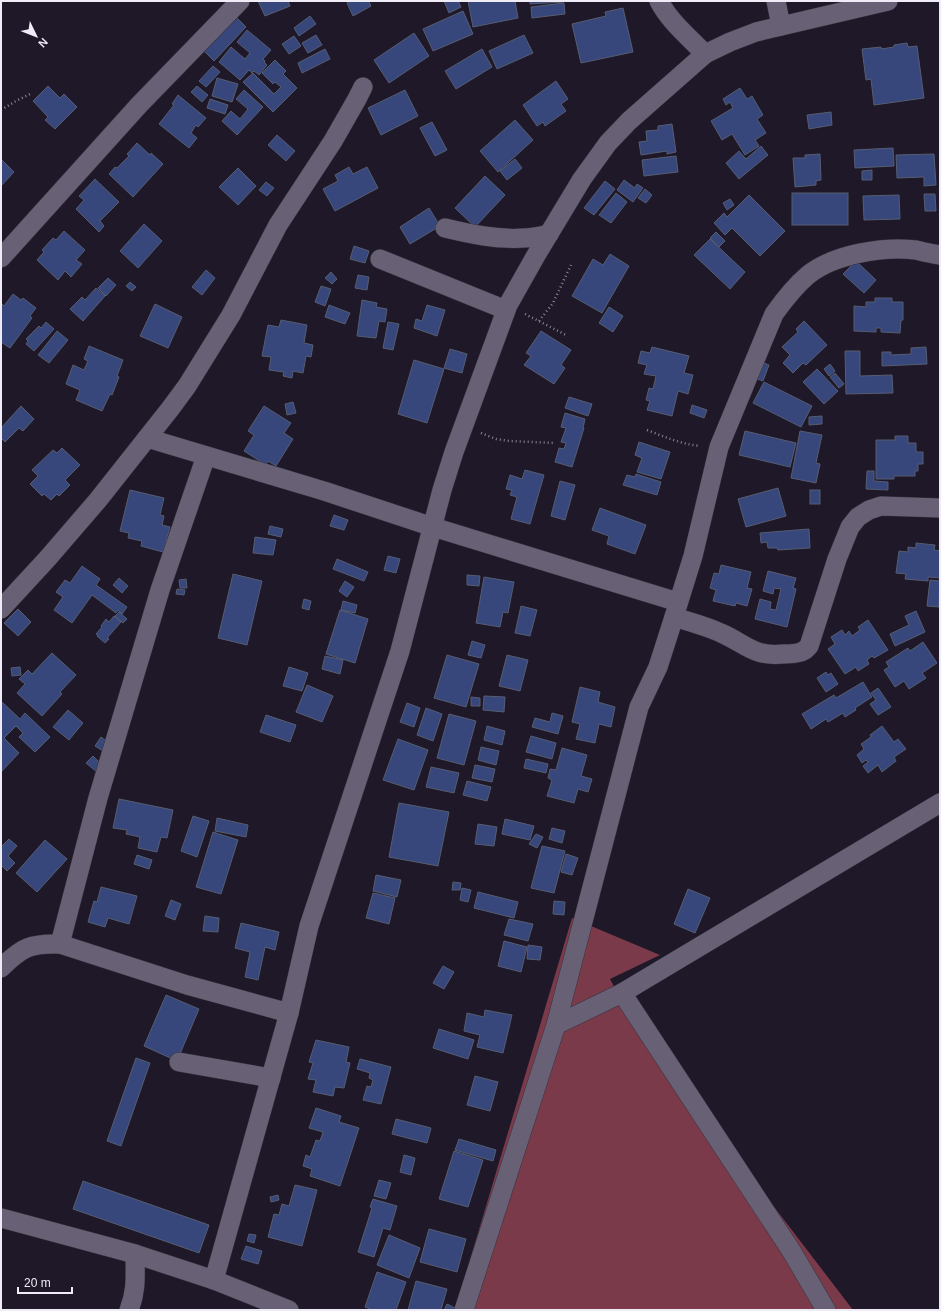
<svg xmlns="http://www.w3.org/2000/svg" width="941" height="1311" viewBox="0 0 941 1311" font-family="Helvetica,sans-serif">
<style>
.forest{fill:#7b3a4a}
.building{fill:#37477c;stroke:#565d71}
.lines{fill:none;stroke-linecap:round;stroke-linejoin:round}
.minor-casing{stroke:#36323e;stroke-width:20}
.path{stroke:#8a8593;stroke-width:2.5;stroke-dasharray:1 3;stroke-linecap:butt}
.minor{stroke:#686175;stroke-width:19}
</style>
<rect width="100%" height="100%" fill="#1e1828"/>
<path class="forest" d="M572,918L660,955L610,979L618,994L736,1157L853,1310H455Z"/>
<g class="building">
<path d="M258,1H288L290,6L265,16Z"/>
<path d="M350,1H371L369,2L371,6L353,16L347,3Z"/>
<path d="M444,1H458L461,7L449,13Z"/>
<path d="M468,1H515L518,18L473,27Z"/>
<path d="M530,1H564V2L530,4Z"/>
<path d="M564,3L565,14L532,18L531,7Z"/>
<path d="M623,8L633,52L581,63L572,24L606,16L605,12Z"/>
<path d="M463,11L473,34L433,51L423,29Z"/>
<path d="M310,16L316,24L299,36L294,28Z"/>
<path d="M236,17L246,27L214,61L204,51Z"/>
<path d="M247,30L271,50L263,59L265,61L264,62L267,65L259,75L254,71L252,73L249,70L240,80L219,62L231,47L245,59L250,53L237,42Z"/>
<path d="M414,33L429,56L389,83L374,60Z"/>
<path d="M316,35L322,45L308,53L302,43Z"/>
<path d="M524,35L533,53L497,69L489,51Z"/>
<path d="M294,36L301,46L289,54L282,44Z"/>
<path d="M907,43L908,47L917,46L924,98L874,105L871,79L866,80L862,49L881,47V49L894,47V45Z"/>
<path d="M325,49L330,59L302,73L298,63Z"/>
<path d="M482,49L492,67L456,89L445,71Z"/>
<path d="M275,60L286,71L283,74L297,88L273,112L243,82L253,73L274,94L281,87L275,82L273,84L262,73Z"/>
<path d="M213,66L220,72L206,87L199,81Z"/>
<path d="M217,78L238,84L232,102L212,96Z"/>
<path d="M556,81L568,99L561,104L566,111L545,126L543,122L537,126L523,105Z"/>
<path d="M48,86L60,98L64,94L77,107L55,129L45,120L48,117L33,101Z"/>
<path d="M197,86L208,95L202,102L191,92Z"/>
<path d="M740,88L747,99L752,96L763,115L757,119L766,133L755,140L759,146L745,155L732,134L722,140L711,121L733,108L730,102L726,105L723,99Z"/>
<path d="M244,90L263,107L237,135L222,121L231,111L240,119L248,109L236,99Z"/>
<path d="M405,90L418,116L381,135L368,108Z"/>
<path d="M178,95L206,118L198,127L196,125L191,133L197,138L189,148L159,124L174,105L172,104Z"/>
<path d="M210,99L228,105L225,114L207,108Z"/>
<path d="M831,112L832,125L809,129L807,115Z"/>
<path d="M515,120L533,140L498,172L480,151Z"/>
<path d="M432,122L447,150L435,156L420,128Z"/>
<path d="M672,124L676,152L667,154V151L641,155L639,142L647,141L646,131L658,130V126Z"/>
<path d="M277,135L295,151L286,161L268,145Z"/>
<path d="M137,143L150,155L151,153L163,164L133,197L109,174L115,167L117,168L129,156L127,154Z"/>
<path d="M761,146L768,155L739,179L726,163L739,151L746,159Z"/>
<path d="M893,148L894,166L855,168L854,150Z"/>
<path d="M820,154L821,180L816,181V185L795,187L793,158H805V155Z"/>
<path d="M934,154L936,185L924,186V177L897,178L896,155Z"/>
<path d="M676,156L678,172L644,176L642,160Z"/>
<path d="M1,159L14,172L1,186Z"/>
<path d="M515,159L522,168L507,180L500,171Z"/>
<path d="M349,167L353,174L367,167L378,188L335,211L323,189L338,181L335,175Z"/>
<path d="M238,168L256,186L238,205L219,187Z"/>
<path d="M872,170V180H862V171Z"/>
<path d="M485,176L505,195L475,227L455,208Z"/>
<path d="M95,179L119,202L100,221L104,226L99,232L76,209L84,200L79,196Z"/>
<path d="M624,180L635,188L637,184L643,188L633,202L617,190Z"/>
<path d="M605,181L615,189L594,215L584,208Z"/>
<path d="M266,182L274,188L267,196L259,190Z"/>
<path d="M645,189L652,195L646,203L638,198Z"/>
<path d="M616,193L627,202L611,223L599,215Z"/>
<rect x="792" y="193" width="56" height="32"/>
<path d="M924,194H935L936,211H925Z"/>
<path d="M749,195L785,231L760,256L732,228L725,235L714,223L724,213L727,217Z"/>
<path d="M899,195L900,219L864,220L863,196Z"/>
<path d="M730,199L734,205L727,210L723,203Z"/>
<path d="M429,208L440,226L410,244L400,227Z"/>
<path d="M144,224L162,241L138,268L120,251Z"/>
<path d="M64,231L85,250L76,260L82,264L71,277L65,271L58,280L37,260L44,252L42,250L53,238L56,240Z"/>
<path d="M716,232L725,241L719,247L710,238Z"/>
<path d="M710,239L745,272L730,289L694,255Z"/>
<path d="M354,246L369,251L365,263L350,259Z"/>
<path d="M610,254L629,266L602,313L572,296L593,259L603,265Z"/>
<path d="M856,261L876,280L864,293L843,274Z"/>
<path d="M206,270L215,278L202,295L192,287Z"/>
<path d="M331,272L337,279L332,284L325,278Z"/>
<path d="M358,275L369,277L367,290L355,288Z"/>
<path d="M108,278L116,285L106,296L98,288Z"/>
<path d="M130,282L136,287L132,291L126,286Z"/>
<path d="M321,286L331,289L325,306L315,302Z"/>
<path d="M96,288L105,296L83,321L70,309L82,297L85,300Z"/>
<path d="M13,294L21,300L23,298L36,308L30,316L32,318L10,348L1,342V305L2,304L4,306Z"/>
<path d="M875,298H892V302H903V320H901L900,333L881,332V328H876V332L854,331V306L866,307V302H875Z"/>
<path d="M362,300L377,303L376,307L387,309L385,322L379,321L376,338L357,336Z"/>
<path d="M155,304L182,317L168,348L140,336Z"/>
<path d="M329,305L350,313L345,324L325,317Z"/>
<path d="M427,305L445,310L437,336L414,328L416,319L422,321Z"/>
<path d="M609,307L623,316L613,332L599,323Z"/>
<path d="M281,320L307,325L304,343L313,345L311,357L306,356L303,373L293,371L292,378L283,376L284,372L269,370L271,357L262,356L268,325L279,327Z"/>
<path d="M804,321L827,345L806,365L803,363L793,373L783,363L790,355L782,347L798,332L796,329Z"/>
<path d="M46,322L54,329L34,351L26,344L28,341L26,339L39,326L41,328Z"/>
<path d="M388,322L399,324L393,350L383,348Z"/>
<path d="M57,331L68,340L49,363L38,355Z"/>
<path d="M541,331L571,350L561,365L565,368L554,384L524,365L531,356L526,353Z"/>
<path d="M89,346L123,360L117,376L119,377L112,395L110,394L102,411L76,400L80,390L66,384L73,365L84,370L88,361L84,359Z"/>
<path d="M652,347L689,356L684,373L693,375L688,394L678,391L672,416L647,410L650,401L646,400L649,388L653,389L656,376L644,374L647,365L638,363L641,351L650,353Z"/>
<path d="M926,347L927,364L882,366V352H891V355L911,354V348Z"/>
<path d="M450,349L467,354L462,373L444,368Z"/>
<path d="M845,351H860V376L892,375L893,393L846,394Z"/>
<path d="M414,360L444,369L427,423L398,414Z"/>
<path d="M759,361L769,365L763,381L752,377Z"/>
<path d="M830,364L835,371L829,376L824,369Z"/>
<path d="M817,369L838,391L824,404L803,382Z"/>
<path d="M835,373L844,384L839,388L830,377Z"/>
<path d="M764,382L812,406L801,427L753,403Z"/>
<path d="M569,397L592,404L588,416L565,408Z"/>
<path d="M293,402L296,413L287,415L285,404Z"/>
<path d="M692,405L707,410L704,418L690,413Z"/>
<path d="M21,406L34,419L23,431L19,428L5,442L1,438V428Z"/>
<path d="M264,406L291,423L284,433L293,439L276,466L268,461L266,465L244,451L254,435L248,431Z"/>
<path d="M565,413L585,419L583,428H584L572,467L555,462L559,448L564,449L566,443L561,442L566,428L561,427Z"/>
<path d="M822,416V424L809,425V417Z"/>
<path d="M745,431L796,443L790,467L739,455Z"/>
<path d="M800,431L822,435L816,463L820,464L816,483L791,478Z"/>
<path d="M895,436H908V443H916V452H923V464H918V471H915V476H894V479H876V440H895Z"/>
<path d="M639,442L670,452L661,479L637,472L642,458L635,455Z"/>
<path d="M62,448L80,465L65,480L70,485L59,496L57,494L51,500L44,494L42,496L30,484L38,476L32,470L53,450L57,453Z"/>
<path d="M525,470L544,475L530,524L511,519L517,497L510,495L512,490L506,489L510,475L522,479Z"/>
<path d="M867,471H874V481L888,482V490L866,489Z"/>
<path d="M636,474L661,482L657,495L623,485L627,475L635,477Z"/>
<path d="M560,481L575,485L565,520L551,516Z"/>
<path d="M778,488L786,516L746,527L738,499Z"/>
<path d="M130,490L164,498L160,515L164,516L162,525L170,527L163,552L141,546L142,541L128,538L129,533L120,531Z"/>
<rect x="810" y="490" width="10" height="14"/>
<path d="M600,508L646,525L635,554L607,544L609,536L592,530Z"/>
<path d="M334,515L348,520L344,530L330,526Z"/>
<path d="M270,526L283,529L281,537L268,534Z"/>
<path d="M809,529L810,548L778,550L777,548H768L767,542L761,543L760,533Z"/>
<path d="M255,537L276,540L273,555L253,553Z"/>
<path d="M916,543L935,545L934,550L940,551V578L928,577V581L905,579L906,574L896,573L899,551L908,552V547L916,548Z"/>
<path d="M388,556L400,559L396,573L384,570Z"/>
<path d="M337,559L368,572L364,581L333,569Z"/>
<path d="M721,565L751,572L747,588L752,589L747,606L736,603L735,606L713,601L716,590L710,588L714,573L719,574Z"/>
<path d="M82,566L100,579L96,585L127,607L122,614L118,610L116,613L92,595L72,623L54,610L63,597L56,592L65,580L70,583Z"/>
<path d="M768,571L796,578L793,588L796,589L787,627L755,619L760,599L771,602L770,609L776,610L781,589L774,588L773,594L763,591Z"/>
<path d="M233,574L262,581L247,645L218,638Z"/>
<path d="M467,575L480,576L479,586L467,585Z"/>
<path d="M484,577L514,582L508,613L503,612L500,627L476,623Z"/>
<path d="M119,578L128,586L122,593L113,585Z"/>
<path d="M186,579L187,588H180L179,580Z"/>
<path d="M930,580L940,581L939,607L927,606Z"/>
<path d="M345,581L354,587L347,597L339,591Z"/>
<path d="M177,589L185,590L184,595L176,594Z"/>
<path d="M304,599L311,601L309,610L302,608Z"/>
<path d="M343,601L357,605L355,613L341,610Z"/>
<path d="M521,606L537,610L530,636L515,633Z"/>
<path d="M18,609L31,622L18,636L4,623Z"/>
<path d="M340,610L368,619L355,663L326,654Z"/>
<path d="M916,611L925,632L895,646L890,634L909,625L905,616Z"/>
<path d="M119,612L127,619L123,623L115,616Z"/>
<path d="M114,616L121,622L107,638L109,639L105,643L97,636L98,635L96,634L102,627L101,626L106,619L109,622Z"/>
<path d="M868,620L888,650L874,658L872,656L867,660L869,664L858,671L856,667L845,674L828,649L835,644L831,637L842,630L845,635L849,631L852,636L860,630L858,627Z"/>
<path d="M472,641L485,645L481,658L468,655Z"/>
<path d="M923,642L937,663L922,673L926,678L909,689L904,681L895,687L884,670L889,667L886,662L908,648L910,651Z"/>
<path d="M52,653L76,675L60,692L62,694L42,716L17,693L25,684L19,679L28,670L32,674Z"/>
<path d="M447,655L479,664L466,707L434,698Z"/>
<path d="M507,655L528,660L520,691L499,686Z"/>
<path d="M325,656L343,660L340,674L322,669Z"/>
<path d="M20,667L21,675L12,676L11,668Z"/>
<path d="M289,667L308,673L302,691L283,686Z"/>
<path d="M826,672L828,675L831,673L838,684L826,692L817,678Z"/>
<path d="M863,682L872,697L855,708L856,710L845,717L843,713L828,722L826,719L811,729L802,714L834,695L836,698Z"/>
<path d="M307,685L333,696L322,722L296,712Z"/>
<path d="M580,687L600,692L598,702L615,707L611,727L599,724L595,743L576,739L580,724L572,722Z"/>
<path d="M878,688L891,707L878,715L870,704L876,700L871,693Z"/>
<path d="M484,696L505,697L504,712L483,710Z"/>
<path d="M471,697L480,698V706H471Z"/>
<path d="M1,701L20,719L25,713L50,737L35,752L19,737L23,733L16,726L4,738L19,753L1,772Z"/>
<path d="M407,703L420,708L414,727L400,722Z"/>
<path d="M426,708L442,714L433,741L417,735Z"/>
<path d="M68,710L83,723L69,740L53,727Z"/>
<path d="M552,713L563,716L558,734L532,727L535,718L550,722Z"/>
<path d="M449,714L476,721L464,765L437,758Z"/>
<path d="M266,715L296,725L290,742L260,732Z"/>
<path d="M487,726L505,731L502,745L484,740Z"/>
<path d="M882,726L894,742L898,739L906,749L894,757L896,761L882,772L878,765L868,773L863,766L868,762L866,760L862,763L857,755L864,749L861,744L871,737L870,735Z"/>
<path d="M531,736L556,743L552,759L526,752Z"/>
<path d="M101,737L109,743L103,751L95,746Z"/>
<path d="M398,739L428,750L414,790L383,780Z"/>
<path d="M481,747L499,751L496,765L478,760Z"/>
<path d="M562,748L587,755L581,776L592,779L588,792L578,789L574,803L547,796L552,780L548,778L550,769L556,770Z"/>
<path d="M93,756L103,766L97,772L86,763Z"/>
<path d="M526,759L548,764L546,773L524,768Z"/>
<path d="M475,765L495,769L492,782L472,778Z"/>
<path d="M431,767L459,773L454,793L426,787Z"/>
<path d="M467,781L491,787L487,801L463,795Z"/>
<path d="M119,799L173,810L167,838L161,837L157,852L138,848L140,837L126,834L127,830L113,828Z"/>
<path d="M399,803L449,812L438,866L389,857Z"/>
<path d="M193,816L209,821L197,857L181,851Z"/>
<path d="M217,818L248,825L246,837L215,831Z"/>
<path d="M505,819L534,826L530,840L502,834Z"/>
<path d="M478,824L497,827L494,846L475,844Z"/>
<path d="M552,828L565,831L562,843L549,839Z"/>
<path d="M213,832L238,840L221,894L196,887Z"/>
<path d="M536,834L543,837L537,848L529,844Z"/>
<path d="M9,839L17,846L8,856L15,863L7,871L1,865V847Z"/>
<path d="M45,840L67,859L37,892L16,873Z"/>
<path d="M542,846L565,851L554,893L531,888Z"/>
<path d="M566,854L578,858L572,875L561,872Z"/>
<path d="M137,855L152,860L149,869L134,864Z"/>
<path d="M376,875L401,880L397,897L373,891Z"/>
<path d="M453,882L461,883L460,890H452Z"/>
<path d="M101,887L137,896L129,924L108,918L105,927L88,922L94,901L97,902Z"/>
<path d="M462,888L471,890L468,902L460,900Z"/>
<path d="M688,889L710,898L695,933L674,924Z"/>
<path d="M478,892L518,902L514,918L474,908Z"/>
<path d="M373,893L395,898L389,924L366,918Z"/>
<path d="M171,900L181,904L175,920L165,916Z"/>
<path d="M554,901L565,902L564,915L553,914Z"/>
<path d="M205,916L219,918L218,932L203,931Z"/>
<path d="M509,919L533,924L528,941L504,935Z"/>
<path d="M241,923L279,932L275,950L265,947L258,980L245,977L250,952L235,948Z"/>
<path d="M504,941L527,947L521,972L498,966Z"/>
<path d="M528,945L542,947L540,960L527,959Z"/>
<path d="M443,966L454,972L444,989L433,983Z"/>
<path d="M166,995L199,1009L177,1061L144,1046Z"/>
<path d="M485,1010L512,1015L503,1053L477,1047L480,1035L464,1031L467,1013L484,1017Z"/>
<path d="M439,1029L474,1040L468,1059L433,1048Z"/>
<path d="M316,1040L349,1047L346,1062L350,1063L344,1088L335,1087L333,1096L313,1092L316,1080L308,1079L313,1063L309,1062Z"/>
<path d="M136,1058L150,1063L121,1146L107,1141Z"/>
<path d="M360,1059L391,1067L381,1104L363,1100L367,1086L371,1087L373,1080L369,1078L370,1073L357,1069Z"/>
<path d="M475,1076L498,1082L490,1111L467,1105Z"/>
<path d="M316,1108L341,1116L339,1122L359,1128L340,1186L310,1176L312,1169L303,1166L306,1155L310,1157L316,1140L320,1141L323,1132L309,1128Z"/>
<path d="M396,1119L431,1128L427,1143L392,1134Z"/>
<path d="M459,1139L496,1150L493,1161L455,1150Z"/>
<path d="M454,1151L483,1160L468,1207L439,1199Z"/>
<path d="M404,1155L415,1158L411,1175L400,1172Z"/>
<path d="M379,1180L391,1183L386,1199L374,1196Z"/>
<path d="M83,1181L209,1225L199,1253L73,1209Z"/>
<path d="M295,1185L317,1190L302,1246L268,1237L274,1214L279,1215L282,1204L289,1206Z"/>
<path d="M278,1195L279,1200L271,1202L270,1197Z"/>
<path d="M373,1199L397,1206L390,1230L383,1228L374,1257L358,1252L372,1208L370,1207Z"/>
<path d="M429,1229L466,1239L457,1272L420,1262Z"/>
<path d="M249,1234L256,1235L254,1243L247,1241Z"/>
<path d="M389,1235L420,1248L409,1278L377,1265Z"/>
<path d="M246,1246L262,1251L258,1264L241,1259Z"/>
<path d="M377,1272L406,1282L396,1310H373L365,1307Z"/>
<path d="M416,1281L447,1289L441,1310H408Z"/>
<path d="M447,1304L455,1308L454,1310H444Z"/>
</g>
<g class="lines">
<g class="minor-casing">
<g id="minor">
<path d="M659,1C670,22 689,37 705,54"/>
<path d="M776,1L781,26"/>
<path d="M445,228C470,234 498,240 524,238C533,238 541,236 549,234"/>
<path d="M1,258L139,105L240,1"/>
<path d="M380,259L506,310"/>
<path d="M147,438L324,491L433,527L678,602"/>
<path d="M1,609L48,558L98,500L170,409L187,386L231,315L278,225L333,141L357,99L363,87"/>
<path d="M674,617C690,622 706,626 721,633C746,644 753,657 783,654C789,654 795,654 801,652L805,650L809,646L837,559L850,527L858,517L869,510L881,506L940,508"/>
<path d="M60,944L98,798L160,590L206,456"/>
<path d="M1,968C22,947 31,943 60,944L187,985L289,1013"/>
<path d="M622,993L792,1252L826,1310"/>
<path d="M556,1025L622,993L940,803"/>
<path d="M179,1062L271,1078"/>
<path d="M1,1218L135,1254L214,1280L289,1310"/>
<path d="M214,1280L289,1013L309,926L400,651L442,490L454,452L508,305L535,257L582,179L608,143L629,121L705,54L730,42L756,32L888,1"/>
<path d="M129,1310C137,1290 135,1275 135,1254"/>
<path d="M464,1310L556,1025L639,707L658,667L674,617L693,556L719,447L774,314C784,300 795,286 808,275C834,254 884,246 916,250C924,252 932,254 940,255"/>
</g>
</g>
<g class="path">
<path d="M1,110L16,101L30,94"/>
<path d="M525,314L566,335"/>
<path d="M539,321L553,303L571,265"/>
<path d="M647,430C665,437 681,444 700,446"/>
<path d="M481,433L496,439L509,441L555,443"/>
</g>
<use href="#minor" class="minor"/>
</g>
<rect width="941" height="1311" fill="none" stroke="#efebf7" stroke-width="4"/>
<g transform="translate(36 36) rotate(133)" stroke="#1e1828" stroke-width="3" paint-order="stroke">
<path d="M0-3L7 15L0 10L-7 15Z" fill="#efebf7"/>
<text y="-6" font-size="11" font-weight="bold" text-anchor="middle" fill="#efebf7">N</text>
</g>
<path d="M18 1287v6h54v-6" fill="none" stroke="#efebf7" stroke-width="2"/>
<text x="24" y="1287" font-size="12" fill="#efebf7" stroke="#1e1828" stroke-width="3" paint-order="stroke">20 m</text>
</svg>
